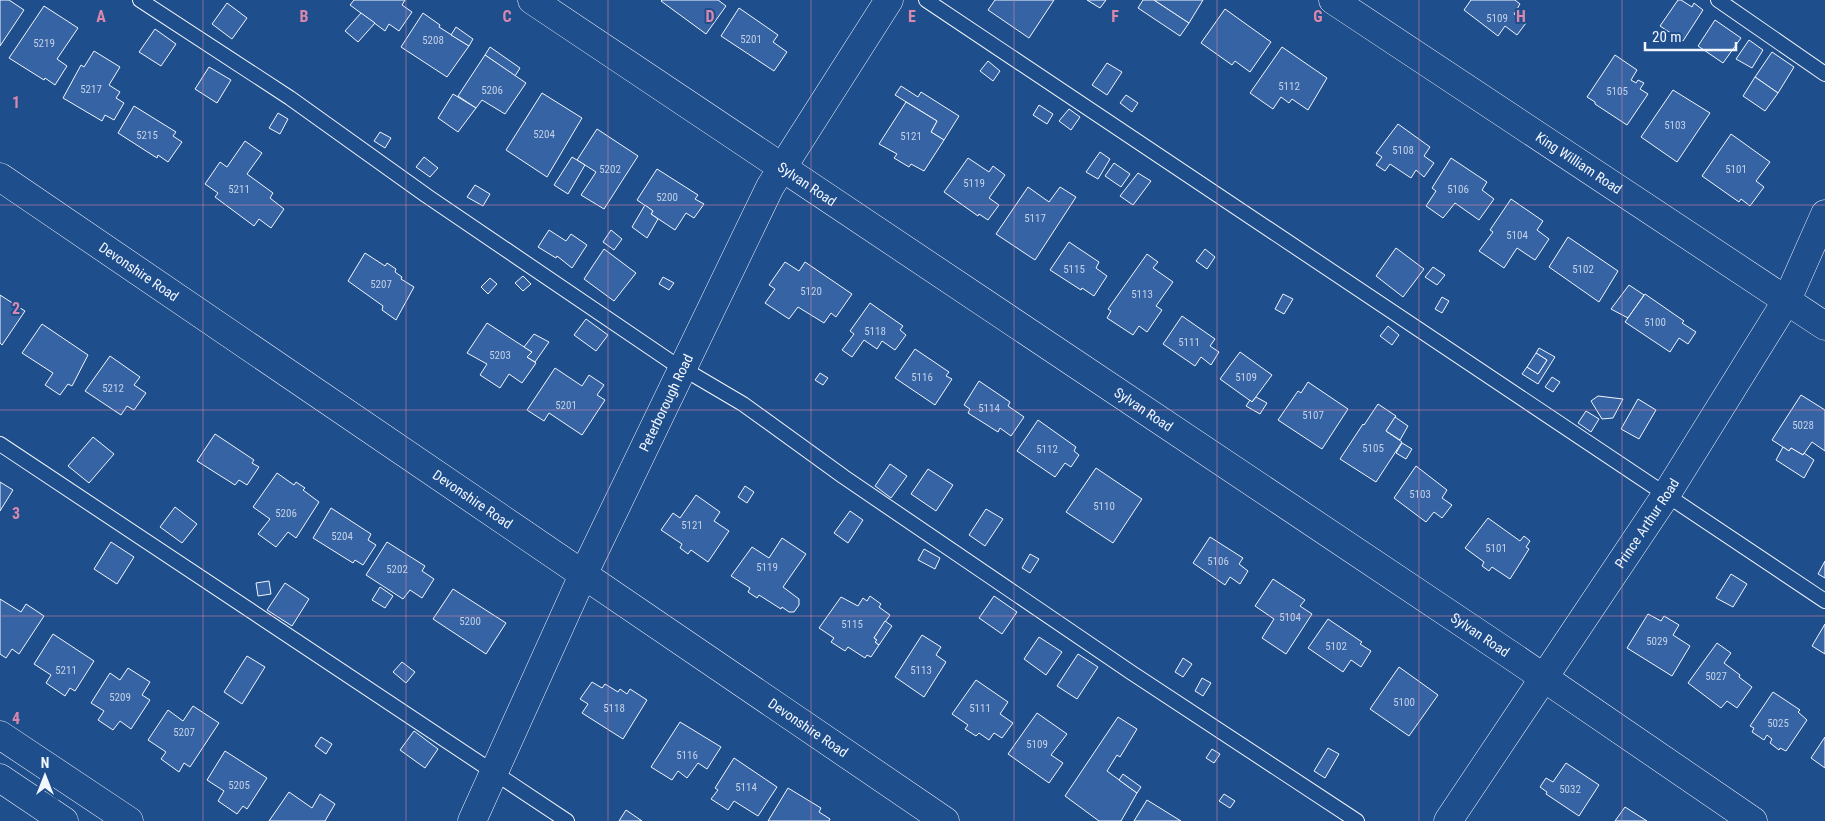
<svg xmlns="http://www.w3.org/2000/svg" width="1825" height="821" viewBox="0 0 1825 821" font-family="'Roboto Condensed',sans-serif">
<style>
.building{fill:#3563a3;stroke:#f2f6ff}
.lines{fill:none;stroke-linecap:round;stroke-linejoin:round}
.lane-casing{stroke:#f2f6ff;stroke-width:16}
.street-casing{stroke:#f2f6ff;stroke-width:29}
.secondary-casing{stroke:#f2f6ff;stroke-width:29}
.lane{stroke:#1f4e8c;stroke-width:14}
.street{stroke:#1f4e8c;stroke-width:28}
.secondary{stroke:#1f4e8c;stroke-width:28}
.grid{fill:none;stroke:#da87ad;stroke-width:1;stroke-opacity:0.55}
.labels{text-anchor:middle;stroke-width:4;stroke-linejoin:round;paint-order:stroke}
.number-label{font-size:11px;fill:#c3d1e8}
.street-label{font-size:14px;fill:#f2f6ff;stroke:#1f4e8c}
.grid-label{font-size:16px;text-anchor:middle;font-weight:bold;fill:#da87ad;stroke:#1f4e8c;stroke-width:4;stroke-linejoin:round;paint-order:stroke}
</style>
<rect width="100%" height="100%" fill="#1f4e8c"/>
<g class="building">
<path d="M0,0H9L24,10L0,46Z"/>
<path d="M354,0H405L402,5L412,12L399,31L389,24L385,31L350,5Z"/>
<path d="M662,0H718L726,6L706,34L661,1Z"/>
<path d="M995,0H1054L1029,38L988,10Z"/>
<path d="M1087,0H1106L1100,8Z"/>
<path d="M1143,0H1154L1189,23L1180,36L1138,8Z"/>
<path d="M1154,0H1203L1189,23Z"/>
<path d="M1471,0H1515L1520,4L1514,14L1526,23L1517,35L1505,26L1498,36L1464,10Z"/>
<path d="M1678,0H1681L1692,7L1694,3L1703,10L1683,41L1660,26Z"/>
<path d="M227,3L247,18L232,39L212,24Z"/>
<path d="M44,6L78,28L57,59L67,66L55,85L45,78L44,80L9,58Z"/>
<path d="M739,8L778,35L773,42L787,52L774,71L721,36Z"/>
<path d="M1225,9L1271,42L1250,72L1235,61L1232,65L1201,43Z"/>
<path d="M361,13L375,23L358,42L345,31Z"/>
<path d="M423,13L440,25L439,27L469,46L447,77L401,47Z"/>
<path d="M1715,20L1741,38L1723,63L1698,46Z"/>
<path d="M456,27L473,39L469,46L451,35Z"/>
<path d="M155,29L176,44L161,66L139,52Z"/>
<path d="M1749,40L1763,50L1752,68L1736,59Z"/>
<path d="M490,47L520,68L515,76L485,55Z"/>
<path d="M1282,47L1327,78L1308,110L1292,99L1289,103L1281,97L1273,109L1250,93Z"/>
<path d="M94,51L120,67L109,85L120,92L116,98L124,103L114,120L105,115L102,121L63,98L81,65L84,67Z"/>
<path d="M1772,52L1794,67L1778,93L1755,77Z"/>
<path d="M485,55L526,83L505,114L482,100L476,108L458,96Z"/>
<path d="M1615,55L1637,70L1631,80L1636,83L1638,80L1644,83L1640,89L1648,94L1627,125L1595,104V102L1587,97Z"/>
<path d="M988,61L1000,71L993,81L980,71Z"/>
<path d="M1107,63L1122,72L1107,95L1092,85Z"/>
<path d="M209,67L231,80L217,103L195,89Z"/>
<path d="M1755,77L1778,93L1765,111L1743,96Z"/>
<path d="M901,86L918,97L921,92L959,116L944,140L931,132L937,121L895,95Z"/>
<path d="M1673,90L1710,113L1677,162L1641,137Z"/>
<path d="M542,93L582,118L547,177L506,150Z"/>
<path d="M453,94L476,108L458,132L438,118Z"/>
<path d="M1126,95L1138,103L1132,112L1120,103Z"/>
<path d="M906,102L937,121L931,132L944,140L924,171L911,164L909,167L894,158L897,154L879,144Z"/>
<path d="M1039,105L1053,114L1047,124L1033,115Z"/>
<path d="M134,106L176,132L173,136L182,142L168,162L158,155L157,158L118,133Z"/>
<path d="M1069,109L1080,117L1071,130L1059,121Z"/>
<path d="M278,113L288,119L280,134L269,128Z"/>
<path d="M1398,124L1430,147L1424,156L1434,163L1424,177L1416,170L1411,178L1390,164L1385,171L1376,165L1382,157L1376,153Z"/>
<path d="M597,129L638,156L604,209L581,195L596,172L577,160Z"/>
<path d="M380,132L391,138L385,148L374,141Z"/>
<path d="M1731,134L1770,162L1756,181L1764,187L1750,206L1741,199L1739,202L1702,176Z"/>
<path d="M245,141L262,153L247,174L273,193L270,198L284,209L271,228L259,219L254,226L215,197L218,193L205,184L220,162L227,167Z"/>
<path d="M1100,152L1110,159L1098,179L1086,172Z"/>
<path d="M424,157L438,168L430,177L416,167Z"/>
<path d="M572,157L585,165L568,194L554,185Z"/>
<path d="M968,158L989,172L993,166L1005,175L989,198L999,205L988,220L979,214L978,216L944,192Z"/>
<path d="M1451,158L1487,182L1482,190L1494,199L1479,220L1455,203L1443,218L1426,206L1436,191L1432,188Z"/>
<path d="M1114,163L1130,174L1121,187L1105,176Z"/>
<path d="M657,169L698,195L695,199L704,204L694,218L686,213L675,230L651,214L653,211L637,200Z"/>
<path d="M1138,173L1151,181L1133,205L1120,196Z"/>
<path d="M475,185L490,194L483,206L467,197Z"/>
<path d="M1028,187L1049,202L1060,187L1076,197L1035,260L996,234Z"/>
<path d="M1511,199L1543,221L1537,230L1549,239L1535,260L1517,248L1504,268L1479,251L1493,232L1490,230Z"/>
<path d="M645,205L653,211L651,214L658,219L647,238L632,227Z"/>
<path d="M549,230L566,241L571,234L587,245L572,268L557,256L556,258L538,247Z"/>
<path d="M611,230L622,239L614,250L603,242Z"/>
<path d="M1568,237L1618,271L1599,302L1549,267Z"/>
<path d="M1069,242L1099,262L1096,268L1107,276L1094,296L1082,288L1081,290L1050,270Z"/>
<path d="M1396,248L1424,269L1403,297L1376,276Z"/>
<path d="M604,249L636,273L614,301L584,279Z"/>
<path d="M1205,249L1215,257L1207,269L1196,261Z"/>
<path d="M365,253L385,266L387,263L396,269L395,272L402,277L401,279L414,287L396,320L382,310L383,306L348,281Z"/>
<path d="M1147,254L1158,262L1153,268L1173,282L1156,306L1162,310L1147,332L1139,326L1133,335L1107,318L1111,311L1108,309Z"/>
<path d="M785,262L799,271L805,262L852,294L836,317L831,313L824,323L798,307L789,319L765,303L775,289L769,285Z"/>
<path d="M1433,267L1445,275L1437,285L1425,277Z"/>
<path d="M523,276L531,284L523,291L515,283Z"/>
<path d="M663,277L674,283L669,290L659,284Z"/>
<path d="M490,278L497,284L488,294L481,287Z"/>
<path d="M1629,285L1644,295L1628,318L1611,309Z"/>
<path d="M1283,294L1293,299L1284,314L1275,309Z"/>
<path d="M1645,294L1684,321L1682,323L1696,332L1688,344L1679,338L1670,352L1625,322Z"/>
<path d="M0,295L25,311L2,345L0,343Z"/>
<path d="M1442,297L1449,301L1442,313L1435,309Z"/>
<path d="M870,303L903,326L900,330L906,335L895,350L882,341L877,349L864,340L852,357L842,350L854,334L850,331Z"/>
<path d="M1182,316L1215,339L1210,346L1219,352L1211,365L1201,357L1195,366L1163,344Z"/>
<path d="M586,319L608,335L596,351L574,335Z"/>
<path d="M487,323L532,352L527,357L536,363L522,383L509,374L500,388L480,375L487,364L467,353Z"/>
<path d="M42,324L88,355L72,386L68,384L60,395L45,385L53,373L22,353Z"/>
<path d="M1388,326L1399,335L1392,345L1380,336Z"/>
<path d="M534,334L549,342L535,362L527,357L532,352L524,347Z"/>
<path d="M1539,348L1555,357L1538,384L1522,374L1527,367L1538,374L1547,360L1536,353Z"/>
<path d="M915,349L949,372L946,376L952,379L935,405L895,378Z"/>
<path d="M1240,352L1272,375L1252,402L1220,379Z"/>
<path d="M1536,353L1547,360L1538,374L1527,367Z"/>
<path d="M110,356L140,377L134,385L146,393L134,410L127,406L121,415L85,391Z"/>
<path d="M555,368L582,386L589,375L604,385L597,395L605,400L582,435L549,413L544,421L527,410Z"/>
<path d="M820,373L828,378L823,385L815,380Z"/>
<path d="M1552,377L1560,382L1553,392L1545,387Z"/>
<path d="M979,381L1010,402L1008,406L1024,417L1011,436L1000,428L998,432L968,413L970,409L964,405Z"/>
<path d="M1308,382L1348,409L1322,449L1278,420L1298,391L1301,393Z"/>
<path d="M1801,395L1825,410V451L1812,442L1803,455L1791,448L1789,451L1772,440Z"/>
<path d="M1598,396L1623,399L1613,418L1602,419L1591,401Z"/>
<path d="M1256,397L1267,403L1260,414L1246,406L1250,400L1252,402Z"/>
<path d="M1638,399L1656,410L1639,439L1621,429Z"/>
<path d="M1378,404L1396,416L1386,431L1402,442L1376,482L1340,459L1363,424L1364,425Z"/>
<path d="M1586,411L1599,419L1591,432L1578,423Z"/>
<path d="M1395,417L1408,426L1400,440L1386,431Z"/>
<path d="M1038,420L1076,447L1074,451L1079,455L1071,467L1065,463L1055,477L1017,451Z"/>
<path d="M215,434L254,460L252,463L259,467L247,485L239,480L235,485L197,461Z"/>
<path d="M93,437L114,454L89,483L68,466Z"/>
<path d="M1402,443L1412,449L1406,459L1396,453Z"/>
<path d="M1783,447L1789,451L1791,448L1803,455L1804,453L1814,460L1804,478L1776,460Z"/>
<path d="M890,464L907,476L891,498L875,486Z"/>
<path d="M1416,466L1447,490L1442,498L1452,505L1442,518L1434,512L1426,522L1394,498Z"/>
<path d="M1096,468L1142,499L1113,543L1066,512Z"/>
<path d="M928,469L953,485L936,511L911,494Z"/>
<path d="M277,473L294,485L296,482L305,488L303,490L319,502L296,538L288,532L276,547L258,534L270,519L253,507Z"/>
<path d="M0,482L13,490L0,511Z"/>
<path d="M745,486L754,492L747,503L738,497Z"/>
<path d="M696,495L720,512L714,521L729,531L708,562L691,550L688,554L680,548L682,544L661,530L673,513L680,518Z"/>
<path d="M175,507L197,524L182,543L160,527Z"/>
<path d="M331,508L371,534L368,540L376,545L363,565L355,560L353,563L313,538Z"/>
<path d="M986,509L1003,519L985,546L969,535Z"/>
<path d="M850,511L863,520L848,543L834,533Z"/>
<path d="M1488,518L1520,541L1524,536L1530,541L1526,547L1529,549L1510,579L1492,567L1489,571L1482,566L1484,562L1465,548Z"/>
<path d="M1210,537L1243,558L1239,564L1248,571L1240,584L1230,577L1225,585L1193,563Z"/>
<path d="M782,538L806,554L783,587L799,599V605L794,612H789L782,607L781,609L759,595L757,598L748,592L750,588L731,576L752,547L769,558Z"/>
<path d="M111,542L134,557L117,584L94,569Z"/>
<path d="M387,542L425,566L422,571L434,579L422,598L410,590L403,599L366,575Z"/>
<path d="M924,549L940,558L935,569L918,560Z"/>
<path d="M1030,554L1039,559L1030,573L1022,568Z"/>
<path d="M1825,561V578L1818,574Z"/>
<path d="M1731,574L1747,584L1733,607L1716,598Z"/>
<path d="M1273,579L1305,600L1300,606L1312,614L1286,654L1262,638L1274,619L1255,606Z"/>
<path d="M269,581L271,594L258,596L256,583Z"/>
<path d="M285,583L309,599L292,626L267,610Z"/>
<path d="M380,587L393,596L385,608L372,600Z"/>
<path d="M453,589L506,623L486,654L433,619Z"/>
<path d="M870,596L881,604L879,607L890,615L874,638L877,640L875,642L879,645L871,657L867,655L865,658L848,647L845,651L831,642L834,638L819,628L841,597L858,606L863,598L867,601Z"/>
<path d="M994,596L1017,612L1002,634L979,618Z"/>
<path d="M0,599L21,612L26,604L44,616L19,654L12,649L6,658L0,654Z"/>
<path d="M1648,614L1661,621L1664,616L1679,625L1673,635L1690,646L1672,676L1627,648Z"/>
<path d="M1328,619L1362,642L1360,644L1371,651L1361,667L1351,660L1343,672L1308,648Z"/>
<path d="M885,621L892,626L879,645L875,642L877,640L874,638Z"/>
<path d="M1825,624V654L1812,646Z"/>
<path d="M53,634L94,661L75,691L70,688L65,696L46,683L51,675L34,664Z"/>
<path d="M922,635L941,647L936,655L946,662L924,697L895,677Z"/>
<path d="M1039,637L1062,652L1046,675L1024,659Z"/>
<path d="M1717,643L1731,653L1724,663L1740,675L1739,677L1752,687L1737,708L1727,701L1721,708L1688,683Z"/>
<path d="M1078,654L1098,667L1077,699L1057,686Z"/>
<path d="M247,656L265,667L242,704L224,692Z"/>
<path d="M1183,658L1192,664L1183,677L1175,672Z"/>
<path d="M402,662L415,672L406,683L393,672Z"/>
<path d="M1399,667L1438,695L1409,736L1370,709Z"/>
<path d="M128,668L150,682L142,695L150,700L131,729L120,721L113,730L98,720L104,711L91,703L110,673L120,680Z"/>
<path d="M1202,678L1211,683L1203,696L1195,691Z"/>
<path d="M976,680L1008,702L1000,714L1013,723L1002,738L994,733L989,740L979,733L976,736L965,729L968,725L952,714Z"/>
<path d="M592,682L602,688L605,684L618,692L620,689L627,694L630,689L647,700L623,739L582,713L588,704L580,699Z"/>
<path d="M1773,692L1800,710L1798,712L1807,720L1786,751L1780,748L1779,750L1770,743L1772,739L1767,735L1764,740L1752,732L1754,728L1750,726Z"/>
<path d="M193,706L219,723L190,767L184,763L179,772L161,759L166,752L148,740L168,710L183,721Z"/>
<path d="M1037,713L1067,734L1051,755L1063,763L1049,783L1008,754Z"/>
<path d="M1118,717L1137,729L1120,757L1117,755L1107,771L1137,793L1121,821H1099L1065,796Z"/>
<path d="M680,722L721,747L707,769L698,763L687,778L678,771L672,780L651,767Z"/>
<path d="M414,731L438,749L425,768L400,750Z"/>
<path d="M321,737L332,744L326,754L315,746Z"/>
<path d="M1825,737V768L1811,758Z"/>
<path d="M1328,748L1339,754L1325,778L1314,771Z"/>
<path d="M1212,749L1220,754L1214,763L1206,758Z"/>
<path d="M225,751L267,778L247,809L243,806L237,814L218,801L224,791L207,780Z"/>
<path d="M734,758L777,787L758,816L734,801L728,810L711,799L718,790L715,788Z"/>
<path d="M1566,763L1599,785L1579,816L1546,794L1547,792L1540,787L1546,778L1553,782Z"/>
<path d="M1123,774L1141,787L1137,793L1119,780Z"/>
<path d="M788,788L821,808L819,812L830,819L829,821H768Z"/>
<path d="M289,792L312,808L320,794L335,804L325,821H269Z"/>
<path d="M1224,794L1235,801L1230,808L1219,801Z"/>
<path d="M1147,800L1181,821H1134Z"/>
<path d="M1625,807L1647,821H1615Z"/>
<path d="M626,810L642,821H619Z"/>
</g>
<g class="lines">
<g class="lane-casing">
<g id="lane">
<path d="M140,0L290,98L427,196L670,361L743,404L844,477L1132,673L1357,821"/>
<path d="M926,0L1825,601"/>
<path d="M1718,0L1825,74"/>
<path d="M0,444L567,821"/>
</g>
</g>
<g class="street-casing">
<g id="street">
<path id="s1" d="M532,0L1515,658L1753,821"/>
<path id="s2" d="M1333,0L1825,326"/>
<path id="s3" d="M0,177L945,821"/>
<path id="s4" d="M472,821L583,575L770,187L889,0"/>
<path id="s5" d="M1448,821L1666,495L1787,300L1825,214"/>
</g>
</g>
<g class="secondary-casing">
<g id="secondary">
<path d="M0,735L129,821"/>
<path d="M0,778L64,821"/>
</g>
</g>
<use href="#lane" class="lane"/>
<use href="#street" class="street"/>
<use href="#secondary" class="secondary"/>
</g>
<path class="grid" d="M203,0V821M406,0V821M608,0V821M811,0V821M1014,0V821M1217,0V821M1419,0V821M1622,0V821M0,205H1825M0,410H1825M0,616H1825"/>
<g class="labels">
<g class="number-label">
<text x="1497" y="22">5109</text>
<text x="751" y="43">5201</text>
<text x="433" y="44">5208</text>
<text x="44" y="47">5219</text>
<text x="1289" y="90">5112</text>
<text x="91" y="93">5217</text>
<text x="492" y="94">5206</text>
<text x="1617" y="95">5105</text>
<text x="1675" y="129">5103</text>
<text x="544" y="138">5204</text>
<text x="147" y="139">5215</text>
<text x="911" y="140">5121</text>
<text x="1403" y="154">5108</text>
<text x="610" y="173">5202</text>
<text x="1736" y="173">5101</text>
<text x="974" y="187">5119</text>
<text x="239" y="193">5211</text>
<text x="1458" y="193">5106</text>
<text x="667" y="201">5200</text>
<text x="1035" y="222">5117</text>
<text x="1517" y="239">5104</text>
<text x="1074" y="273">5115</text>
<text x="1583" y="273">5102</text>
<text x="381" y="288">5207</text>
<text x="811" y="295">5120</text>
<text x="1142" y="298">5113</text>
<text x="1655" y="326">5100</text>
<text x="875" y="335">5118</text>
<text x="1189" y="346">5111</text>
<text x="500" y="359">5203</text>
<text x="922" y="381">5116</text>
<text x="1246" y="381">5109</text>
<text x="113" y="392">5212</text>
<text x="566" y="409">5201</text>
<text x="989" y="412">5114</text>
<text x="1313" y="419">5107</text>
<text x="1803" y="429">5028</text>
<text x="1373" y="452">5105</text>
<text x="1047" y="453">5112</text>
<text x="1420" y="498">5103</text>
<text x="1104" y="510">5110</text>
<text x="286" y="517">5206</text>
<text x="692" y="529">5121</text>
<text x="342" y="540">5204</text>
<text x="1496" y="552">5101</text>
<text x="1218" y="565">5106</text>
<text x="767" y="571">5119</text>
<text x="397" y="573">5202</text>
<text x="1290" y="621">5104</text>
<text x="470" y="625">5200</text>
<text x="852" y="628">5115</text>
<text x="1657" y="645">5029</text>
<text x="1336" y="650">5102</text>
<text x="66" y="674">5211</text>
<text x="921" y="674">5113</text>
<text x="1716" y="680">5027</text>
<text x="120" y="701">5209</text>
<text x="1404" y="706">5100</text>
<text x="614" y="712">5118</text>
<text x="980" y="712">5111</text>
<text x="1778" y="727">5025</text>
<text x="184" y="736">5207</text>
<text x="1037" y="748">5109</text>
<text x="687" y="759">5116</text>
<text x="239" y="789">5205</text>
<text x="746" y="791">5114</text>
<text x="1570" y="793">5032</text>
</g>
<g class="street-label">
<text dy="5" stroke="none"><textPath href="#s2" startOffset="295">King William Road</textPath></text>
<text dy="5" stroke="none"><textPath href="#s1" startOffset="331">Sylvan Road</textPath></text>
<text dy="5" stroke="none"><textPath href="#s3" startOffset="168">Devonshire Road</textPath></text>
<text dy="5" stroke="none"><textPath href="#s4" startOffset="461">Peterborough Road</textPath></text>
<text dy="5" stroke="none"><textPath href="#s1" startOffset="736">Sylvan Road</textPath></text>
<text dy="5" stroke="none"><textPath href="#s3" startOffset="572">Devonshire Road</textPath></text>
<text dy="5" stroke="none"><textPath href="#s5" startOffset="358">Prince Arthur Road</textPath></text>
<text dy="5" stroke="none"><textPath href="#s1" startOffset="1141">Sylvan Road</textPath></text>
<text dy="5" stroke="none"><textPath href="#s3" startOffset="978">Devonshire Road</textPath></text>
</g>
</g>
<g class="grid-label">
<text x="101" y="22">A</text>
<text x="304" y="22">B</text>
<text x="507" y="22">C</text>
<text x="710" y="22">D</text>
<text x="912" y="22">E</text>
<text x="1115" y="22">F</text>
<text x="1318" y="22">G</text>
<text x="1521" y="22">H</text>
<text x="16" y="108">1</text>
<text x="16" y="314">2</text>
<text x="16" y="519">3</text>
<text x="16" y="724">4</text>
</g>
<g transform="translate(45 776)" stroke="#1f4e8c" stroke-width="4" paint-order="stroke">
<path d="M0-4L9 19L0 12L-9 19Z" fill="#f2f6ff"/>
<text y="-8" font-size="14" font-weight="bold" text-anchor="middle" fill="#f2f6ff">N</text>
</g>
<path d="M1645 42v8h91v-8" fill="none" stroke="#f2f6ff" stroke-width="2.5"/>
<text x="1652" y="42" font-size="15" fill="#f2f6ff" stroke="#1f4e8c" stroke-width="4" paint-order="stroke">20 m</text>
</svg>
